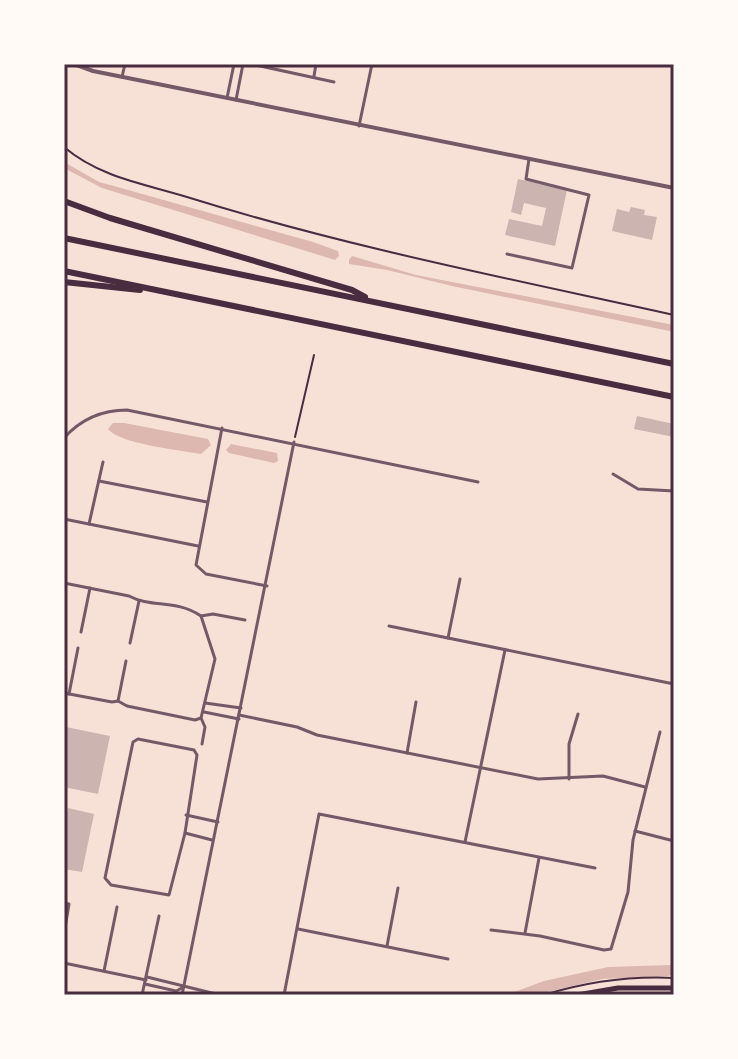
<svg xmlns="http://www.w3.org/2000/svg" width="738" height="1059" viewBox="0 0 738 1059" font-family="'Nunito Sans',sans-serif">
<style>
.water{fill:#dcb8b0}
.building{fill:#ccb4b1}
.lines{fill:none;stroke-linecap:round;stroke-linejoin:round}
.path{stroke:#4a2c40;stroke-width:2}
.minor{stroke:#755966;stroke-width:3}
.tertiary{stroke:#755966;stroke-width:4}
.primary{stroke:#4a2c40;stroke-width:5}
.motorway{stroke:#4a2c40;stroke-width:6}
.neatline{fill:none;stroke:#4a2c40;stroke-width:3}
</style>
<rect width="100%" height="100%" fill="#f7e1d7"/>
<g class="water">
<path d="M64,162L99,182L114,186L313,242L338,251L339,256L335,260L102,188L64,168Z"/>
<path d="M352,256L416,275L674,325V332L452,286L387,270L349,264V260Z"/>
<path d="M113,423H124L208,439L211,445L201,454C179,450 120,444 108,429Z"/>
<path d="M231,444L277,453L278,461L274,463L229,453L226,450Z"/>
<path d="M671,965L674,966V974L668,976L602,979L535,995H506L544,981L608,967Z"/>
</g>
<g class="building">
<path d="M518,179L567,190L555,246L505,235L509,219L542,226L546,208L524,203L521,215L511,212Z"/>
<path d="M631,207L645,210L644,215L657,217L652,240L612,231L617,209L629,212Z"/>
<path d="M637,416L674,424V437L634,429Z"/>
<path d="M66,727L110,736L98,794L64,787Z"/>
<path d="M68,808L94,814L82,872L64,869V826Z"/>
</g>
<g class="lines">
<g class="path">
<path d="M64,147C99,177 145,184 187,197C347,247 511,279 674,315"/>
<path d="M295,437L314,355"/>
<path d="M544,995C586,982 630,976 674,978"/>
</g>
<g class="minor">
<path d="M251,64L334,82"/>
<path d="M314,76L316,64"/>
<path d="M122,77L125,64"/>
<path d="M227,98L234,64"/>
<path d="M236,100L243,64"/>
<path d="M359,126L372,64"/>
<path d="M507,254L572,268L589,195L526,179L529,159"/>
<path d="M222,428L196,565L206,574L267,586"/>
<path d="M64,438C81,419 101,410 127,410L478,482"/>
<path d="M613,474L638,489L674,491"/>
<path d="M99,481L207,502"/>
<path d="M64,519L198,546"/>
<path d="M89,524L103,462"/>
<path d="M64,583L129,596C151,608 176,599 201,616L213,614L245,620"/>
<path d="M201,616L215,659L201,718L205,727L202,744"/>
<path d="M389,626L674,684"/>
<path d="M81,632L90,588"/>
<path d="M448,638L460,579"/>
<path d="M130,643L139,601"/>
<path d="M64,693L112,702L118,701L127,706L195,720L201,718"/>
<path d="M69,694L78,648"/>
<path d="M118,701L126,661"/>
<path d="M205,703L241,708"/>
<path d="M204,712L239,719"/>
<path d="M239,715L297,727L317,735L538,779L603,776L645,787"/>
<path d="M138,739L194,750L197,755L185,833L169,895L111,885L105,878L133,742Z"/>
<path d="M407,753L416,702"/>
<path d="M569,779V744L578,714"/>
<path d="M186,815L218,822"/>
<path d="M635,831L674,841"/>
<path d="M185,833L212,840"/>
<path d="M465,842L505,650"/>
<path d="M64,903L69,904L64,934"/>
<path d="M298,929L448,959"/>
<path d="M491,930L540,936L604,950L611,949L628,892L633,840L660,732"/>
<path d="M525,933L539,858"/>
<path d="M387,946L398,888"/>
<path d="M64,963L146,980"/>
<path d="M104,971L117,907"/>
<path d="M147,977L220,995"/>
<path d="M145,984L176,991L184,987"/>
<path d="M142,995L159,916"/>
<path d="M182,995L294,442"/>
<path d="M284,995L319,814L595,868"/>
</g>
<path class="tertiary" d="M74,64L93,71L674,188"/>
<path class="primary" d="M577,995L618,988H674"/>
<g class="motorway">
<path d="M64,201L110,218L352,290L365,297"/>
<path d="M64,238L674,364"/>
<path d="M64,271L674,397"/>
<path d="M64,282L140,290"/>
</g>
</g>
<rect width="738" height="1059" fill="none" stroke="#fffaf5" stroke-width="132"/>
<rect x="66" y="66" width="606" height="927" class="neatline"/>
</svg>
